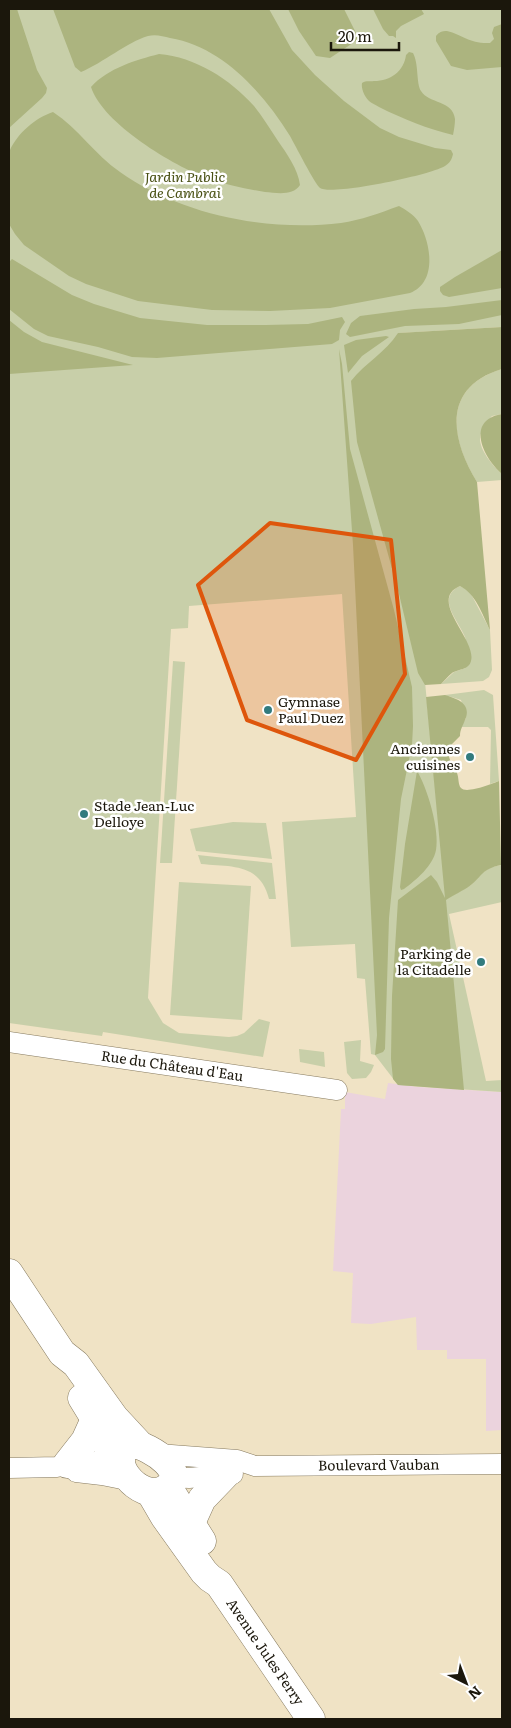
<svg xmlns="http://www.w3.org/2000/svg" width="511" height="1728" viewBox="0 0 511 1728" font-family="Literata,serif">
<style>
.education{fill:#ebd3dd}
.green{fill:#c8cfa9}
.forest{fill:#acb47f}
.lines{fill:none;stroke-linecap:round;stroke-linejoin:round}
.minor-casing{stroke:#867a5f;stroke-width:21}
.secondary-casing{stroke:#867a5f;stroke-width:29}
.minor{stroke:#fff;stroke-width:20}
.secondary{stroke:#fff;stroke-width:28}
.marked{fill:#de560c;fill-opacity:0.2;stroke:#de560c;stroke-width:4;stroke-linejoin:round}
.poi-dot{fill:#327b7e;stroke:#fff;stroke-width:2}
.labels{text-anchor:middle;stroke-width:5;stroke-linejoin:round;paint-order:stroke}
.park-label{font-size:14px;font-style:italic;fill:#495013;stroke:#fff}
.poi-label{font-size:14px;fill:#1b170c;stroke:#fff;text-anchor:start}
.street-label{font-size:14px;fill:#1b170c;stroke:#fff}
</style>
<rect width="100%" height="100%" fill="#f0e3c5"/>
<path class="education" d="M388,1083L419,1087L502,1092V1430L486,1431V1359H447V1350H417L416,1317L371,1324L351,1323L353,1273L333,1271L341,1109H345V1092L385,1099Z"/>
<g class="green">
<path d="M9,9H502V327L399,333L425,682L446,899L471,885L482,873L491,867L502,865V902L449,914L486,1081L502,1080V1092L398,1085L375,1055L371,1054L365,979L357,978L355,944L291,947L282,822L356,817L342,594L189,606L188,628L171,629L148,998L163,1023L179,1033L229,1037L237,1036L244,1033L259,1019L270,1022L263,1057L103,1032L102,1036L9,1023Z"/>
<path d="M502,369V414L492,416C488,421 481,430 480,437C479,450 493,466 502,474V480L477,482C450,438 442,387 502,369Z"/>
<path d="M460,586L466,589L471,594L490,630L492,670L489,677L483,681L441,684L454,672L465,668C465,659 468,645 465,637C459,621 435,598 460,586Z"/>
<path d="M173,661L185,662L172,863H160Z"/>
<path d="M484,690L493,695L499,781L490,784L491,730L488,727H461L466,718L461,700L445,695Z"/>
<path d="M233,822L266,823L272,859L196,851L190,829Z"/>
<path d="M198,855L272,863L276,899H269C260,863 232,867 201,864Z"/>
<path d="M179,882L251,886L242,1020L170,1015Z"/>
<path d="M361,1040L360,1061L374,1065L371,1072L366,1078L352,1079L347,1073L344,1042Z"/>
<path d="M299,1049L324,1052L325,1067L300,1062Z"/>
</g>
<g class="forest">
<path d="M9,9H17L37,70L47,88L46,93L42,98L9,128Z"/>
<path d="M53,9H269L292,50L315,75L344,101L380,128L399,137L435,148L451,150L453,154C452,159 450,163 445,166C431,175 331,196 320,188C315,184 295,145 290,136C263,93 223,47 170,38C163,36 155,34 148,36C127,42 103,63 81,72L75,67Z"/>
<path d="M288,9H344L359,39L330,58L316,56L299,31Z"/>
<path d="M373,9H421L424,14L401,26L396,31V38L393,36H389L383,29Z"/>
<path d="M502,24V67L467,70L451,66L436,41V36C439,32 442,31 447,31C463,35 470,44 490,43L494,39L492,33L494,27Z"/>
<path d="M409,52L413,53C419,64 416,83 421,91C429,104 453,100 455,119C455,124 454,130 453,135C428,129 403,119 379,107C376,105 371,103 369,101C364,96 361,88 362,83C367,80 369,82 374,81C391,81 404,71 406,55Z"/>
<path d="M159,54C195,57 230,79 254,106C263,117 270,129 278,141C287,154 298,169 300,185C293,196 277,193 265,192C247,189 227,185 209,179C174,166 103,124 91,87C108,68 136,60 159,54Z"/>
<path d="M53,112C78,128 95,155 120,172C181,215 268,232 341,223C361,220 380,213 399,206C406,210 413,214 418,221C431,242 438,282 410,293L330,308L270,311L212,310L138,301L86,284L69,276L24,245L15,234L9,224C9,212 6,158 10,150C18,133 35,118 53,112Z"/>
<path d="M502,250V288L449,297L443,295L440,291V287L455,277Z"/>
<path d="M12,259L72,295L94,304L140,318L207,325H266L308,324L342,317L345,322L340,330L339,340L332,344L157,358L132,357L98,347L48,336L34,329L9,309V262Z"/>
<path d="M502,300V315L459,324L405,326L350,337L346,334L351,323L360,316L414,309L446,307Z"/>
<path d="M9,320L24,332L42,342L133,365L9,374Z"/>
<path d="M502,327V369C442,387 450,438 477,482L490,630C482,614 476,594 460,586C427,600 477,639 471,661C469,670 458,669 452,673C448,676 445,680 441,684L425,685L418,673L399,594L357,442L351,381C365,363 386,352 398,333Z"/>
<path d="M386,336L389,337L362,356L348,373L344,345L356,340Z"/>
<path d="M339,349L342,364L350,449L394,610L412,687L413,726L412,745L401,799L389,918L385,1049L383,1052L375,1055L377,1035L353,545Z"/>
<path d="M502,414V474C483,458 465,420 502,414Z"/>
<path d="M445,695C458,699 472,704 465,720C463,726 460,729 460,736L448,748C448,762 453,762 457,773C459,778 458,785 461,788C466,794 492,784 499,781L501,865C482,869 483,875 471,885C463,891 453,895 446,900L464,1090L398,1085L393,1079L391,1059L392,996L398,900L431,875L437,882L445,898L426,697Z"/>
<path d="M417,771C427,787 440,830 436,850C433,866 416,880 404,889L401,890L400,887L405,844Z"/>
</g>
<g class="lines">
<g class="minor-casing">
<g id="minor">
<path id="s1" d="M9,1042L337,1090"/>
<path id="s2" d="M158,1454L237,1460L255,1466L502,1464"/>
<path d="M9,1468L57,1467L67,1464L92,1463L108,1458L119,1462"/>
<path d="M76,1472L102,1475L132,1481"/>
<path d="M173,1477L189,1478L233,1474"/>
</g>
</g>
<g class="secondary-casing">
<g id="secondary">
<path d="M9,1273L62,1353L76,1364L114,1417L140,1445"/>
<path d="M82,1398L93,1416L107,1445L120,1457"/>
<path d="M132,1444C150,1445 194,1475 163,1490C140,1502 102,1459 132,1444Z"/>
<path d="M67,1464L85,1441L95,1419"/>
<path d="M168,1487L202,1541"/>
<path id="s3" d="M150,1492L164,1516L204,1572L210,1578L219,1584L311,1719"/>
<path d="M191,1523L202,1499L226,1474"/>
</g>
</g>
<use href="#minor" class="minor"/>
<use href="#secondary" class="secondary"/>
</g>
<path class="marked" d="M270,523L391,540L405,674L356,760L247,720L198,585Z"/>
<g class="poi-dot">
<circle cx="268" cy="710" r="5"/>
<circle cx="470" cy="757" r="5"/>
<circle cx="84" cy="814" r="5"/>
<circle cx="481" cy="962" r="5"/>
</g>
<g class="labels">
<g class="park-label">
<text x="185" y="182">Jardin Public<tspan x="185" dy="16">de Cambrai</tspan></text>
</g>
<g class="poi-label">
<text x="278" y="707">Gymnase<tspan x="278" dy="16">Paul Duez</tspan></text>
<text x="460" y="754" text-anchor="end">Anciennes<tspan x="460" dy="16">cuisines</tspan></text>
<text x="94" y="811">Stade Jean-Luc<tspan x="94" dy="16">Delloye</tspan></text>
<text x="471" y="959" text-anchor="end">Parking de<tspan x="471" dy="16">la Citadelle</tspan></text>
</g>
<g class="street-label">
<text dy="5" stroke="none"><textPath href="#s1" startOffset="165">Rue du Château d'Eau</textPath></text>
<text dy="5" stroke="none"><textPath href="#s2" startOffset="222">Boulevard Vauban</textPath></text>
<text dy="5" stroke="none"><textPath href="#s3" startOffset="198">Avenue Jules Ferry</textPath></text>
</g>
</g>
<rect width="511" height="1728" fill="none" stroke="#1b170c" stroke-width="20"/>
<g transform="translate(466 1683) rotate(138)" stroke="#ffffff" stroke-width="4" paint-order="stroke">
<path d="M0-4L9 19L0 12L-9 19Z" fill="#1b170c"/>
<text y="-8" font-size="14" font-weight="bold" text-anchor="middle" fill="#1b170c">N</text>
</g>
<path d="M331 42v8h68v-8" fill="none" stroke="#1b170c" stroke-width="2.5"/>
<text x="338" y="42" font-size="15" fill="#1b170c" stroke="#ffffff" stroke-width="4" paint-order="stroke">20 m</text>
</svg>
